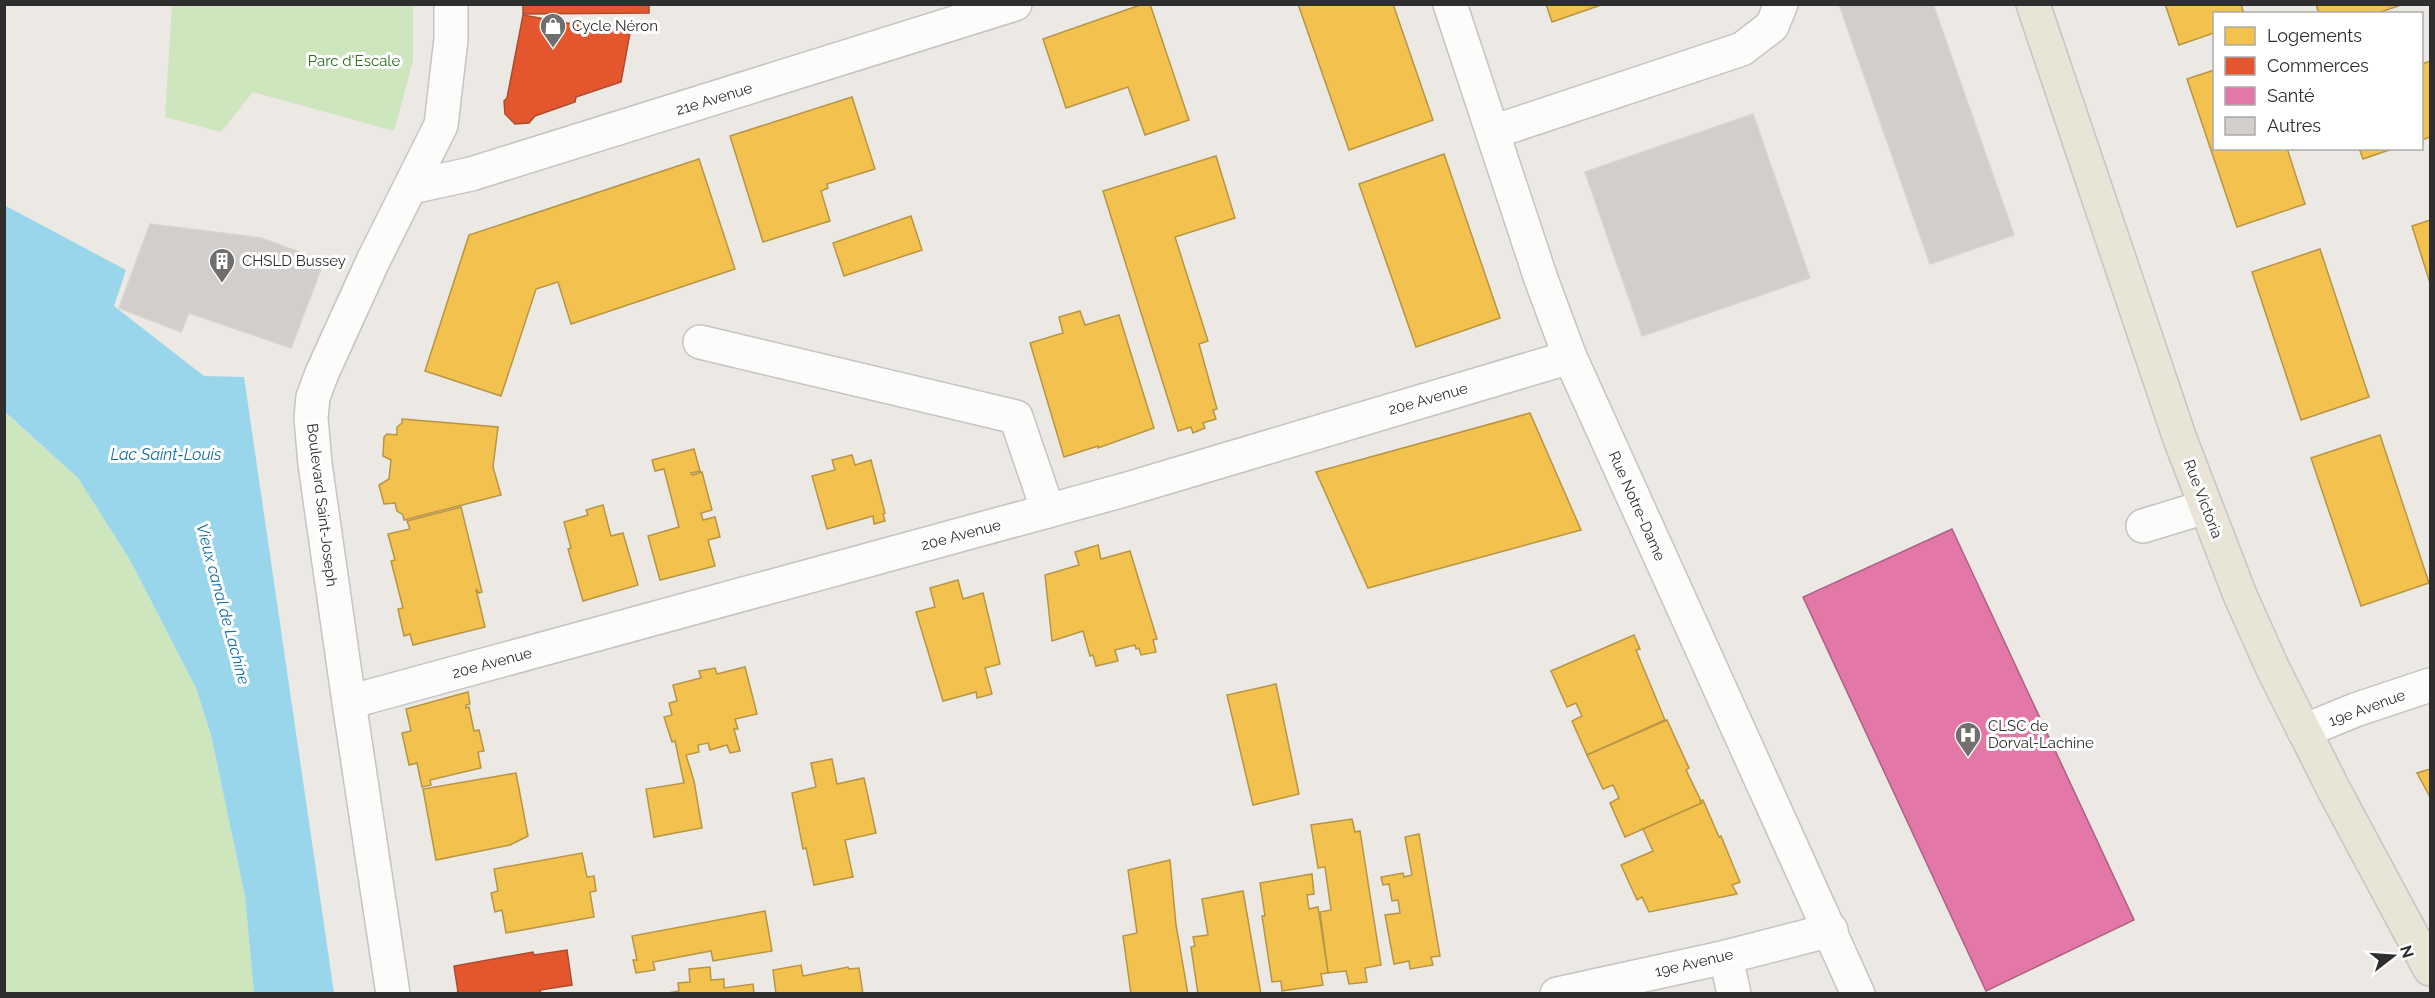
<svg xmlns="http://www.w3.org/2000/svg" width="2435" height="998" font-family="Raleway,sans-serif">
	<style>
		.green { fill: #cee6be }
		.water { fill: #99d6ec }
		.homes { fill: #f2c14e; stroke: #b79544; stroke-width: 1.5 }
		.shops { fill: #e4572e; stroke: #ad4b2e; stroke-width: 1.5 }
		.health { fill: #e377a8; stroke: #ad6183; stroke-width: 1.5 }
		.building { fill: #d1cecb; stroke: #d7d4d0; stroke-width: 1.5 }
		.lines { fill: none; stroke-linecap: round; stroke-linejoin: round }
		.minor-casing { stroke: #c5c4c5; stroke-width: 36 }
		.major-casing { stroke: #c6c5c4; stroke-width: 36 }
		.minor { stroke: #fcfcfb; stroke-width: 33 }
		.major { stroke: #e8e4d6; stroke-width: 33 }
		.labels { text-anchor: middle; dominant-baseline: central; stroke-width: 6; stroke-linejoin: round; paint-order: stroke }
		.poi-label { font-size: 15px; fill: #2e2e2e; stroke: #fff; text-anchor: start }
		.park-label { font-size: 15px; fill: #2c6e1b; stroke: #fff }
		.street-label { font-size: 15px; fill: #2e2e2e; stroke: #fff }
		.water-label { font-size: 16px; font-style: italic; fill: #0d6fa3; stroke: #fff }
	</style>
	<rect width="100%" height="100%" fill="#ece8e4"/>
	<g class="green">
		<polygon points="172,5 413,5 413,61 394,131 253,92 221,132 165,117"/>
		<polygon points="4,412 78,478 130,560 196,688 211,735 245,896 254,993 5,993"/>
	</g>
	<polygon class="water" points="4,205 126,270 114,306 204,376 244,377 334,993 254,993 245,896 211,735 196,688 130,560 78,478 5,412"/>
	<g class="homes">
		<polygon points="1143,4 1150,4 1189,120 1145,135 1128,87 1066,108 1043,39"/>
		<polygon points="1298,4 1393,4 1433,120 1349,150"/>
		<polygon points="1546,4 1604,4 1552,22"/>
		<polygon points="2165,4 2241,4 2244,14 2214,14 2214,33 2179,45"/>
		<polygon points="2316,4 2401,4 2401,5 2375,14 2319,14"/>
		<polygon points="2430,61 2430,137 2422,140 2422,64"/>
		<polygon points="2214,70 2214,148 2287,148 2305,204 2237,227 2187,79"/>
		<polygon points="852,97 875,169 827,184 828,188 821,191 830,221 763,242 730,136"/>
		<polygon points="2359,148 2395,148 2363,159"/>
		<polygon points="1444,154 1500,318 1416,347 1359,184"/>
		<polygon points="1216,156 1235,218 1175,237 1208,341 1199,344 1217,409 1213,410 1216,419 1203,423 1205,428 1193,433 1191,427 1178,431 1103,191"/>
		<polygon points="699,159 735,269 571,324 558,282 536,289 501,396 425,371 469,235"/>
		<polygon points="911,216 922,250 844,276 833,243"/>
		<polygon points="2430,220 2430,283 2412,226"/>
		<polygon points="2320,249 2369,397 2301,420 2252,272"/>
		<polygon points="1080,311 1085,325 1119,315 1154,428 1098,448 1098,446 1064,457 1030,343 1063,333 1059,317"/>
		<polygon points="1530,413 1581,530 1368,588 1316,472"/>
		<polygon points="402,419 498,427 493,467 501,495 404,520 403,515 397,511 395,503 384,504 379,485 389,479 391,460 383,456 384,437 387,434 397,435 397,427 402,423"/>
		<polygon points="2380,435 2429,583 2361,606 2311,458"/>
		<polygon points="694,449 700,471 691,473 692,475 702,472 712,510 701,513 703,520 715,517 720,537 708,540 715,566 660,580 648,536 679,527 664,469 655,471 652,460"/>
		<polygon points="852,455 855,465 871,460 885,513 883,514 885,521 874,524 873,516 827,529 812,476 835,470 832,460"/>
		<polygon points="603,505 611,536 623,533 638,585 583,601 568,549 571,548 564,522 588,515 586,510"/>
		<polygon points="461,507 482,592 479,593 476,589 485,627 413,645 410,634 404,636 398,609 403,608 391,561 395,560 388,534 410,529 407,521"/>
		<polygon points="1098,545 1101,559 1130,551 1157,639 1153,640 1156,652 1141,655 1139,648 1136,649 1135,645 1115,650 1118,661 1096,666 1093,655 1090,656 1083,631 1052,641 1045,575 1079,565 1075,552"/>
		<polygon points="958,580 963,599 983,593 1000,664 985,668 992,694 977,698 976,692 943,701 916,612 935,607 930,588"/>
		<polygon points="1634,635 1640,649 1636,650 1665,720 1587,755 1572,721 1582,716 1576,703 1567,707 1551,671"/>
		<polygon points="745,667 757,714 735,719 738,729 734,729 740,751 730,753 727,745 710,750 708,743 698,745 699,752 686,755 694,781 702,828 654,837 646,789 684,783 675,741 672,742 664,717 672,715 669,703 677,701 673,685 701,678 699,671 715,668 717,674"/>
		<polygon points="1276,684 1299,794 1253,805 1227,695"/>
		<polygon points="468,692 470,704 466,705 466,708 469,707 474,731 479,730 484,751 478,752 481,768 430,780 431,785 422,787 417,763 409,765 402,733 411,731 406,709"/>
		<polygon points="1667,720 1689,768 1686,770 1702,803 1625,837 1610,803 1619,798 1613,785 1603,789 1587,755"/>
		<polygon points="832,759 837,784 864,778 876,833 845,840 853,877 814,885 806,848 803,849 792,793 816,787 811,763"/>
		<polygon points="2430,769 2430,797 2417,773"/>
		<polygon points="516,773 528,836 510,845 436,860 423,789"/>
		<polygon points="1703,800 1719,837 1721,836 1740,882 1732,885 1737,894 1649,912 1642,897 1637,900 1621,865 1653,851 1643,829 1702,803 1700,801"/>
		<polygon points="1352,819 1355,832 1360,831 1381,965 1365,968 1367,982 1349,984 1346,971 1328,973 1320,912 1331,910 1325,867 1318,868 1311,825"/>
		<polygon points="1419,834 1440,956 1431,957 1433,965 1410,969 1409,961 1394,964 1385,915 1400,913 1398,900 1392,901 1389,884 1383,885 1381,877 1403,873 1404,877 1412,875 1405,837"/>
		<polygon points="582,853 587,877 594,876 596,891 590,892 594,917 506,933 502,910 495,912 491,893 498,891 494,869"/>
		<polygon points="1170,860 1176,925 1188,994 1131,994 1123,936 1137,933 1128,870"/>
		<polygon points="1312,874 1314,894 1307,895 1309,909 1318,907 1328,973 1321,974 1323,985 1282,991 1281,981 1272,982 1262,916 1265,916 1260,883"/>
		<polygon points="1243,891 1261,994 1198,994 1191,947 1195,946 1193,937 1208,935 1202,899"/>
		<polygon points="765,911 772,951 713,961 711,951 653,962 655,970 636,973 633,960 637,960 632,936"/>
		<polygon points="801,965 803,976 848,967 849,969 859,968 863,994 776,994 773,970"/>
		<polygon points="710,967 711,980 724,979 724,988 753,984 754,994 663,994 679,991 678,983 690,982 689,969"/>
	</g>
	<g class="shops">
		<polygon points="523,4 649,4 649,13 523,14"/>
		<polygon points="523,15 589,27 632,22 621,82 576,97 575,102 535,116 529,123 515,124 505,114 504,101 507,98"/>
		<polygon points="567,950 572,985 540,990 541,994 452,994 458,992 454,966 533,952 534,955"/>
	</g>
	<polygon class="health" points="1952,529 2134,920 1986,991 1803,597"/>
	<g class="building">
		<polygon points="1839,4 1933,4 2014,235 1930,264"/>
		<polygon points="1753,114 1810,278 1642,336 1585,172"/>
		<polygon points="150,224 261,238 324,261 291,348 189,313 181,332 119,308"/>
	</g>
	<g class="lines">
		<g class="minor-casing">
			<g id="minor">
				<polyline points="1450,4 1541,279 1570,357 1858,994"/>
				<polyline points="1493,132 1742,49 1772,26 1781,4"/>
				<polyline points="411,187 471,174 1015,4"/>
				<polyline points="700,342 1016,417 1048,511"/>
				<polyline points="2143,526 2205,507"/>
				<polyline points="349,702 1124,490 1570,357"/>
				<polyline points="2304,731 2355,710 2430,685"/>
				<polyline points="1726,957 1734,994"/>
				<polyline points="393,994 349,702 315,464 311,418 313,397 322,373 373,261 441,125 451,39 451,4"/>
				<polyline points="1557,994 1726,957 1831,930"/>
			</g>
		</g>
		<g class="major-casing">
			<polyline id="major" points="2033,4 2180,439 2240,595 2273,669 2335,792 2430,969"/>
		</g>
		<use href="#minor" class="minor"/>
		<use href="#major" class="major"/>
	</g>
	<defs>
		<g id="shop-pin" transform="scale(1.35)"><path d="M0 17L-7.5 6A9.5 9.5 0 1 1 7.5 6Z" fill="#706f6e" stroke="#fff"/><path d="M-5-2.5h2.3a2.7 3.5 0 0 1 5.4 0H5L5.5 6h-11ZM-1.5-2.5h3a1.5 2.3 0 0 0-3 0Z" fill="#fff"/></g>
		<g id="building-pin" transform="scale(1.35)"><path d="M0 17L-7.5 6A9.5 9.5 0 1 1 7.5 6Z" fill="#706f6e" stroke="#fff"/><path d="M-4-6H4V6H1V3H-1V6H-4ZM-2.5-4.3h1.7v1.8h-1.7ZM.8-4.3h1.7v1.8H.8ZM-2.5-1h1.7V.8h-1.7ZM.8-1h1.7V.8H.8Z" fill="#fff"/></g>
		<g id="hospital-pin" transform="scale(1.35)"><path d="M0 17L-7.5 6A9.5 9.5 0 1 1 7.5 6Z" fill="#706f6e" stroke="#fff"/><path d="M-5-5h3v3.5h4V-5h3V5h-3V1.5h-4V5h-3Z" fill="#fff"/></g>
	</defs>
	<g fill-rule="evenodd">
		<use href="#shop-pin" x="553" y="26"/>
		<use href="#building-pin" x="222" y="261"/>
		<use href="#hospital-pin" x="1968" y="735"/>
	</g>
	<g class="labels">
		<g class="poi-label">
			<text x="572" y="26">Cycle Néron</text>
			<text x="242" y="261">CHSLD Bussey</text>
			<text x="1988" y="726">CLSC de<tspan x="1988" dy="17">Dorval-Lachine</tspan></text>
		</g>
		<g class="park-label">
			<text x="354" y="61">Parc d'Escale</text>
		</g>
		<g class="street-label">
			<text transform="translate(714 99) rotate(-17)">21e Avenue</text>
			<text transform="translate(1428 399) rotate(-16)">20e Avenue</text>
			<text transform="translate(2203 499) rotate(69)">Rue Victoria</text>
			<text transform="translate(322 505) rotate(83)">Boulevard Saint-Joseph</text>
			<text transform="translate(1637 506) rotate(66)">Rue Notre-Dame</text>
			<text transform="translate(961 535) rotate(-15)">20e Avenue</text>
			<text transform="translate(492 663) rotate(-15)">20e Avenue</text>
			<text transform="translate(2367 708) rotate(-20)">19e Avenue</text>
			<text transform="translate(1694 963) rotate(-13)">19e Avenue</text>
		</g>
		<g class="water-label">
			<text x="166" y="454">Lac Saint-Louis</text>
			<text transform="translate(223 604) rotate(75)">Vieux canal de Lachine</text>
		</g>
	</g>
	<rect width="2435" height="998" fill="none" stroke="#2e2e2e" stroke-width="12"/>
	<rect x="2213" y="12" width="210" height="138" fill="#ffffff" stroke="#ababab" stroke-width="1.5"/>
	<rect x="2225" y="27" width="30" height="18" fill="#f2c14e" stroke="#ababab" stroke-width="1.5"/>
	<text x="2267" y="42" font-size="18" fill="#2e2e2e">Logements</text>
	<rect x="2225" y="57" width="30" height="18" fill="#e4572e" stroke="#ababab" stroke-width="1.5"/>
	<text x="2267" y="72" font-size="18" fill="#2e2e2e">Commerces</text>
	<rect x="2225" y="87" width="30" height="18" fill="#e377a8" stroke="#ababab" stroke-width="1.5"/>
	<text x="2267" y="102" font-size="18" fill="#2e2e2e">Santé</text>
	<rect x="2225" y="117" width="30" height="18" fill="#d1cecb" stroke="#ababab" stroke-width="1.5"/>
	<text x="2267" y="132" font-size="18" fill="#2e2e2e">Autres</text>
	<g transform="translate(2393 956) rotate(73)" stroke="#ffffff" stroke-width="4.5" paint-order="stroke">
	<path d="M0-4.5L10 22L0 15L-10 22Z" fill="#2e2e2e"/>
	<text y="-9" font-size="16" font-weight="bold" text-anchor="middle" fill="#2e2e2e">N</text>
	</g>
</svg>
